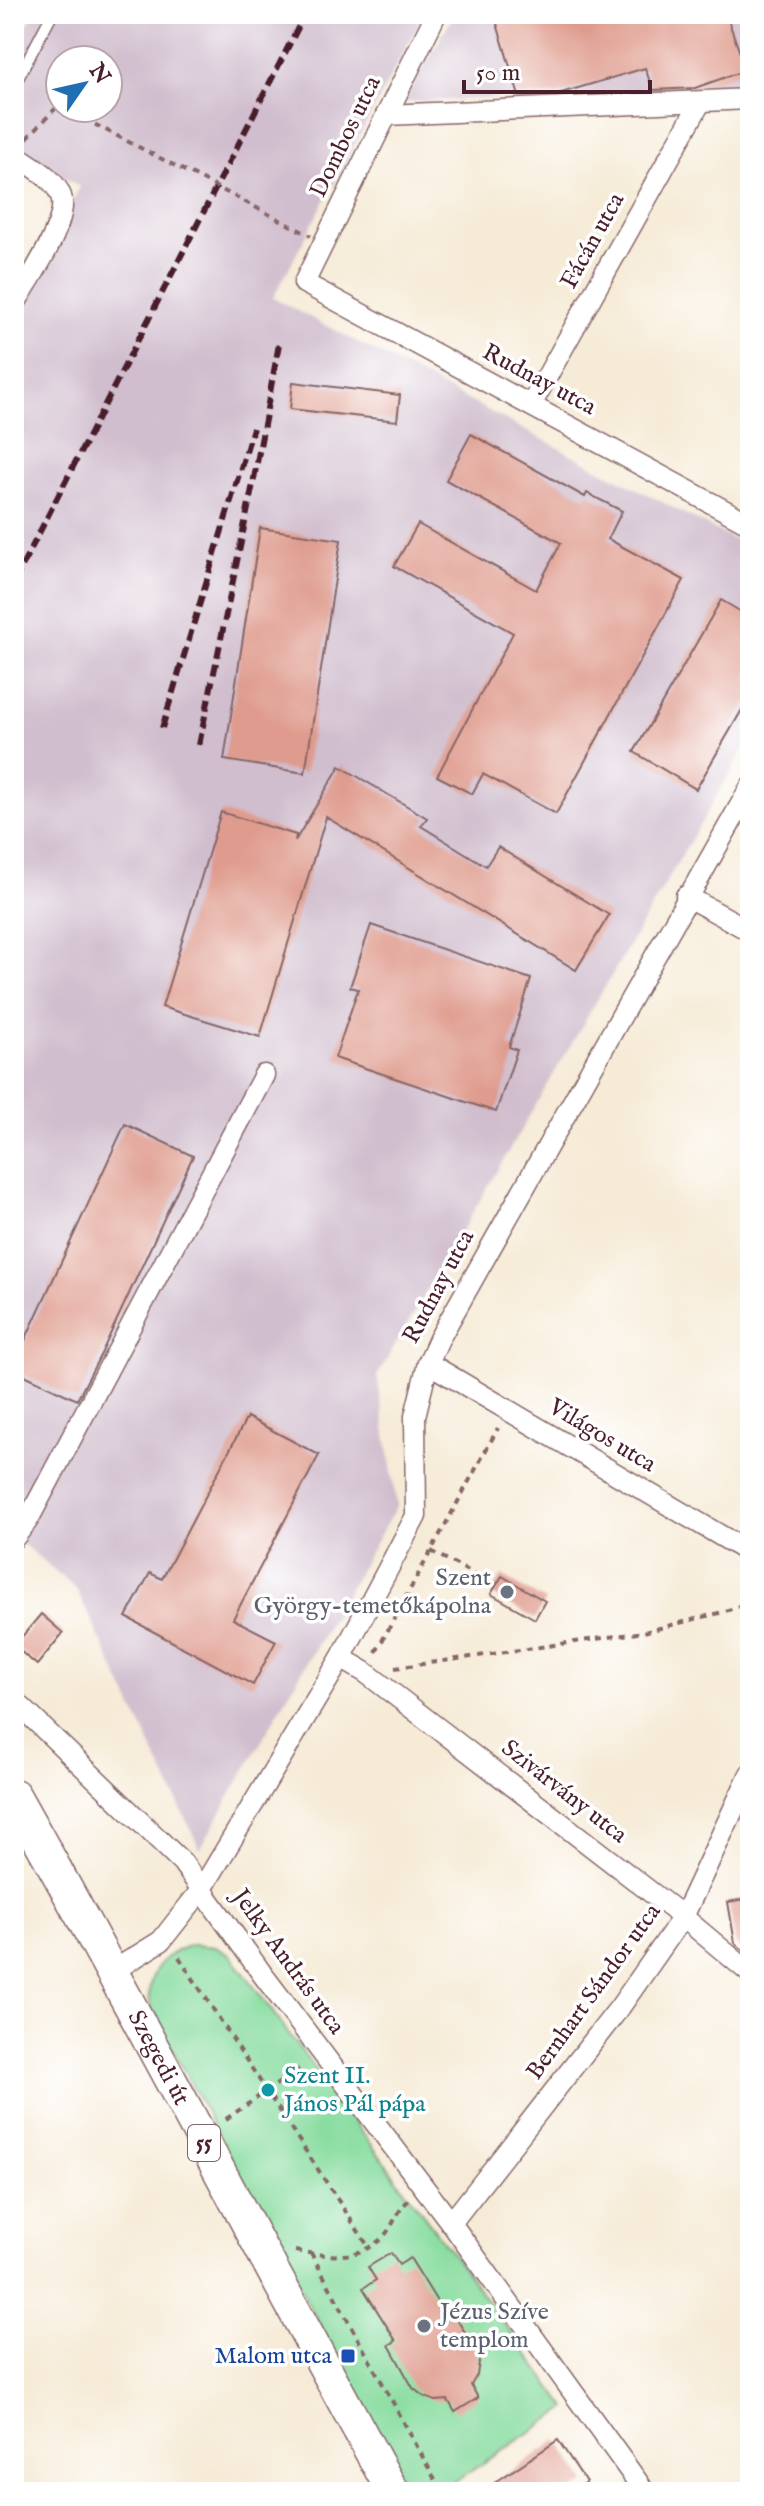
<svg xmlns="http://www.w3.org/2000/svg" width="764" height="2506" font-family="'IM FELL English',serif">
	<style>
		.industrial { fill: #d0bdcd; fill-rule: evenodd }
		.green { fill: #87dc9f; stroke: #687e65; stroke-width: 2 }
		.building { fill: #df9b8d }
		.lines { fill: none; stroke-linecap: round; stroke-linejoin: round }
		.lane-casing { stroke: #866667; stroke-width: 13 }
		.street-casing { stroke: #866667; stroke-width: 23 }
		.primary-casing { stroke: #866667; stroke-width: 35 }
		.path { stroke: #866667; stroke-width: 4; stroke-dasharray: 6 6; stroke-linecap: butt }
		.lane { stroke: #fff; stroke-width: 10 }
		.street { stroke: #fff; stroke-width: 20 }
		.primary { stroke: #fff; stroke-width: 32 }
		.rail { stroke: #4a1f2b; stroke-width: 6; stroke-dasharray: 12 6; stroke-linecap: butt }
		.path-bridge { stroke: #866667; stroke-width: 4; stroke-dasharray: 6 6; stroke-linecap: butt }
		.worship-dot { fill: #6b7280; stroke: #fff; stroke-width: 3 }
		.culture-dot { fill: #0f9aa8; stroke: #fff; stroke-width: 3 }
		.transit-dot { fill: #1a4fb4; stroke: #fff; stroke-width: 3 }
		.labels { text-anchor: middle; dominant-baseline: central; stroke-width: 7; stroke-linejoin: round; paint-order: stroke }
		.shield { fill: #fff; stroke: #80626b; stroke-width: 2 }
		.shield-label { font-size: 22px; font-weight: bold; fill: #4a1f2b }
		.street-label { font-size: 24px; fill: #4a1f2b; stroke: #fff }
		.worship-label { font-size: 24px; fill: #5b616d; stroke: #fff; text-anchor: end }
		.culture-label { font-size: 24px; fill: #0d838f; stroke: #fff; text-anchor: start }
		.transit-label { font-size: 24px; fill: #164399; stroke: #fff; text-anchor: end }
	</style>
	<rect width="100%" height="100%" fill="#fff"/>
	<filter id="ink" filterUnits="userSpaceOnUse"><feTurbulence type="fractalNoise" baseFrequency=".0125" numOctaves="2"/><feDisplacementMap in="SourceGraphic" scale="16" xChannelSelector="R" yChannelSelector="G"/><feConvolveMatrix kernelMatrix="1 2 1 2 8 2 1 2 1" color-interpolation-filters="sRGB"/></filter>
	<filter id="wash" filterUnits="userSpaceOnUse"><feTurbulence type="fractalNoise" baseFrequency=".006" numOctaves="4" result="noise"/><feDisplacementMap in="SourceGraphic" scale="32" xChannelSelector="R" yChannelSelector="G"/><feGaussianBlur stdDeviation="1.8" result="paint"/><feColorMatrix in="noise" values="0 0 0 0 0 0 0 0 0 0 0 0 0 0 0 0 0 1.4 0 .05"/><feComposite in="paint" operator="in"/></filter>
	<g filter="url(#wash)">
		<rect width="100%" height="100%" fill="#f6ebd7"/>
		<g class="industrial">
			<path d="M33 14H424L273 298 750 548V739L377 1376 397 1505 200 1849 76 1588 14 1537V306L80 187 14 149V52ZM60 60H108V108H60Z"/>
			<polygon points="454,14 750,14 750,88 404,102"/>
		</g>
		<path class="green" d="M192 1945 215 1947 231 1956 567 2408 439 2492H409L151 2009C144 1976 161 1954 192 1945Z"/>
		<g id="blocks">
			<g class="building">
				<polygon points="494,14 726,14 746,70 695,88 653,90 645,68 558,94 519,96"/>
				<polygon points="293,382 400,395 397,421 290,409"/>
				<polygon points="471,434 585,497 587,493 622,511 608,539 684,580 556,814 483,774 472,794 437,776 513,633 394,566 418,524 536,590 561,543 446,480"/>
				<polygon points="260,528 341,540 305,773 224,760"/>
				<polygon points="721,600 750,617 750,696 696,789 634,752"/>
				<polygon points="340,766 427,818 421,826 486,866 498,847 609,915 576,970 326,817 260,1037 162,1007 221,812 296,835 295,841"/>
				<polygon points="371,925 531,979 509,1047 517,1050 496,1112 335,1058 358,989 350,987"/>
				<polygon points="125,1124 193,1156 102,1352 77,1400 14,1370 14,1364"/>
				<polygon points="247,1417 319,1455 233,1619 276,1641 253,1685 126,1617 150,1573 162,1579"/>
				<polygon points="502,1576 545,1601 535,1619 491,1594"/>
				<polygon points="41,1614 63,1633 37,1665 14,1646"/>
				<polygon points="750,1898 750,1956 735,1943 728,1902"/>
				<polygon points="391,2253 399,2265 410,2258 443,2311 449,2307 476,2350 479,2362 477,2375 471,2385 478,2398 455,2412 448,2400 435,2401 423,2396 413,2388 389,2345 396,2341 363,2288 376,2280 368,2267"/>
				<polygon points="558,2440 586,2482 571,2492 481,2492"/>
			</g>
		</g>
	</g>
	<g filter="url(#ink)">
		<use href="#blocks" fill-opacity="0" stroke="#866667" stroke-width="2"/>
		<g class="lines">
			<g class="lane-casing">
				<polyline id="lane" points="14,86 52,14"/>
			</g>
			<g class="street-casing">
				<g id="street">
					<polyline points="436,14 304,283 750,524"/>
					<polyline points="386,115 750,99"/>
					<path d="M14 154C30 165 54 177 61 196 70 221 27 283 14 305"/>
					<polyline points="531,405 700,103"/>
					<polyline points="686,896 750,931"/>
					<polyline points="428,1363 750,1553"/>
					<polyline points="14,1538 28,1520 264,1075"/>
					<polyline points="341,1658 365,1672 683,1917 750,1973"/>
					<polyline points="14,1700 182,1862 263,1975 451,2223 645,2492"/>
					<polyline points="113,1971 161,1941 202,1889 341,1658 416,1516 415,1416 428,1363 439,1339 750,788"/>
					<polyline points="451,2223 620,2007 683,1917 750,1774"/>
				</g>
			</g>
			<g class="primary-casing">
				<g id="primary">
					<path id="s1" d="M14 1795C144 2025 265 2260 393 2492"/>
				</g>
			</g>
			<g class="path">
				<polyline points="27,138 58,106 60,107"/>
				<polyline points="431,1551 490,1583"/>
				<polyline points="376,1652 498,1428"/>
				<polyline points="395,1668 644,1632 723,1612 750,1602"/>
				<polyline points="179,1957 368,2246"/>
				<polyline points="226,2119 299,2069"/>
				<path d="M295 2251C328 2256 358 2262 384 2236 394 2225 397 2210 409 2200"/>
				<polyline points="311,2253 442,2492"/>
			</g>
			<use href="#lane" class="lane"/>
			<use href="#street" class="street"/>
			<use href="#primary" class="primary"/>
			<g class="rail">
				<polyline points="14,582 305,14"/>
				<polyline points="162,728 253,428"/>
				<polyline points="199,745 253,484 279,344"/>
			</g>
			<polyline class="path-bridge" points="63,108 311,236"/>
		</g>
	</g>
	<g class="worship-dot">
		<circle cx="507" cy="1592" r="8"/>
		<circle cx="424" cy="2326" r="8"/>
	</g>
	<circle class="culture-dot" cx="268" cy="2090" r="8"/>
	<rect class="transit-dot" x="340" y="2348" width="16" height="16" rx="4"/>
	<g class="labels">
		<rect class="shield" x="188" y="2125" width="32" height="36" rx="6"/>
		<g class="shield-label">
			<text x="204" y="2143">55</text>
		</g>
		<g class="street-label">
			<text transform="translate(346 137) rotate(-64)">Dombos utca</text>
			<text transform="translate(593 241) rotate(-61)">Fácán utca</text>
			<text transform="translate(539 380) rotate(28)">Rudnay utca</text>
			<text transform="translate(439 1287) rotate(-62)">Rudnay utca</text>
			<text transform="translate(602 1436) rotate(31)">Világos utca</text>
			<text transform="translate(564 1792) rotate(38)">Szivárvány utca</text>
			<text transform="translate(288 1962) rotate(54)">Jelky András utca</text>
			<text transform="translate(594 1992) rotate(-54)">Bernhart Sándor utca</text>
			<text stroke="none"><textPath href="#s1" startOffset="300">Szegedi út</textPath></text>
		</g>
		<g class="worship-label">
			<text x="491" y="1578">Szent<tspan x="491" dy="28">György-temetőkápolna</tspan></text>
			<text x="440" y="2312" text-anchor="start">Jézus Szíve<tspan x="440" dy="28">templom</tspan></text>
		</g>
		<g class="culture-label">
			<text x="284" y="2076">Szent II.<tspan x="284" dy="28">János Pál pápa</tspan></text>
		</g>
		<g class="transit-label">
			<text x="332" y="2356">Malom utca</text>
		</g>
	</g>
	<rect width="764" height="2506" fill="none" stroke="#fff" stroke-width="48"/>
	<g transform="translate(84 84) rotate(56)"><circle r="38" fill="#ffffff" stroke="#b7a5aa" stroke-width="2"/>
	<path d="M0-6L14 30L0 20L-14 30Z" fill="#1f6fb2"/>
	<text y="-12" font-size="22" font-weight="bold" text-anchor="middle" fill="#4a1f2b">N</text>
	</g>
	<path d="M464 80v12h186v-12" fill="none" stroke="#4a1f2b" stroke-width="4"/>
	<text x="476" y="80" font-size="24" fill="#4a1f2b" stroke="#ffffff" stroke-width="6" paint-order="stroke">50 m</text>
</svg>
